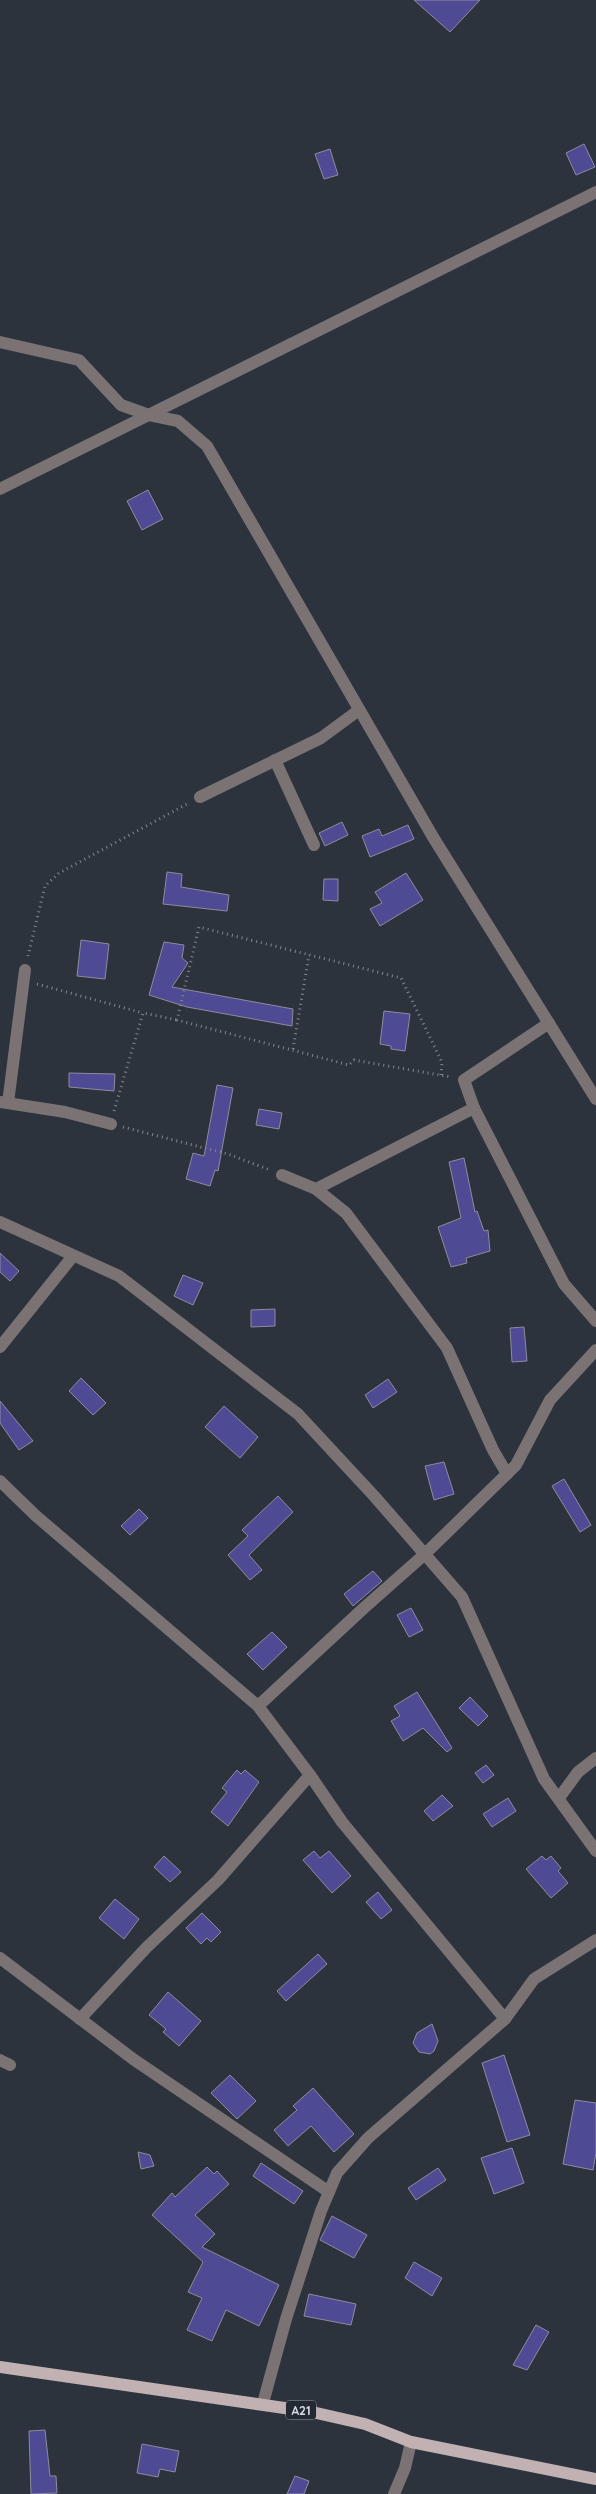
<svg xmlns="http://www.w3.org/2000/svg" width="596" height="2494" font-family="Quicksand,sans-serif">
	<style>
		.building { fill: #4e4a94; stroke: #8c8d9c }
		.lines { fill: none; stroke-linecap: round; stroke-linejoin: round }
		.path { stroke: #81878f; stroke-width: 3; stroke-dasharray: 1 4; stroke-linecap: butt }
		.minor { stroke: #7a7273; stroke-width: 12 }
		.major { stroke: #c1b1b3; stroke-width: 12 }
		.labels { text-anchor: middle; dominant-baseline: central; stroke-width: 4; stroke-linejoin: round; paint-order: stroke }
		.shield { fill: #222933; stroke: #a1a6ae; stroke-width: 1 }
		.shield-label { font-size: 12px; font-weight: bold; fill: #d8dce3 }
	</style>
	<rect width="100%" height="100%" fill="#2c333d"/>
	<g class="building">
		<polygon points="414,0 480,0 450,32"/>
		<polygon points="584,144 595,167 576,175 566,153"/>
		<polygon points="330,149 338,175 324,179 315,154"/>
		<polygon points="148,490 163,519 142,530 127,501"/>
		<polygon points="342,822 348,835 325,846 319,833"/>
		<polygon points="408,825 414,839 370,857 362,836 379,829 382,836"/>
		<polygon points="167,872 182,874 181,887 229,895 227,911 163,904"/>
		<polygon points="406,873 423,900 380,926 370,909 382,903 375,892"/>
		<polygon points="324,879 338,879 338,901 323,900"/>
		<polygon points="81,940 109,944 105,979 77,976"/>
		<polygon points="164,942 184,945 182,958 188,963 172,987 293,1009 292,1026 187,1007 149,995"/>
		<polygon points="384,1011 410,1014 405,1051 391,1049 391,1046 380,1044"/>
		<polygon points="69,1073 115,1074 114,1091 69,1087"/>
		<polygon points="217,1085 233,1088 218,1171 215,1170 210,1186 186,1179 193,1153 204,1156"/>
		<polygon points="259,1109 282,1113 279,1129 256,1125"/>
		<polygon points="464,1158 475,1212 477,1211 484,1231 488,1230 490,1251 466,1258 467,1263 451,1267 438,1227 461,1218 449,1162"/>
		<polygon points="0,1253 19,1271 10,1281 0,1272"/>
		<polygon points="183,1275 203,1283 193,1305 174,1296"/>
		<polygon points="275,1309 275,1326 251,1327 251,1310"/>
		<polygon points="524,1327 527,1361 512,1362 510,1328"/>
		<polygon points="81,1378 106,1403 93,1415 69,1391"/>
		<polygon points="388,1379 397,1392 373,1408 365,1395"/>
		<polygon points="0,1401 33,1441 19,1450 0,1423"/>
		<polygon points="224,1406 258,1437 240,1458 205,1427"/>
		<polygon points="444,1462 454,1494 434,1500 425,1466"/>
		<polygon points="564,1479 591,1525 580,1532 552,1486"/>
		<polygon points="278,1496 293,1512 249,1555 262,1570 250,1580 228,1555 248,1536 242,1530"/>
		<polygon points="139,1509 148,1518 130,1535 121,1526"/>
		<polygon points="373,1571 382,1581 353,1606 344,1594"/>
		<polygon points="411,1608 423,1630 409,1637 397,1615"/>
		<polygon points="272,1632 287,1647 263,1670 247,1654"/>
		<polygon points="417,1692 452,1748 447,1752 423,1728 403,1741 391,1721 400,1716 394,1706"/>
		<polygon points="470,1697 488,1716 478,1726 459,1708"/>
		<polygon points="486,1765 494,1775 483,1783 475,1773"/>
		<polygon points="237,1770 241,1774 245,1770 259,1782 228,1826 211,1812 227,1792 222,1788"/>
		<polygon points="442,1795 453,1806 433,1821 424,1811"/>
		<polygon points="508,1798 516,1811 492,1827 483,1814"/>
		<polygon points="314,1851 320,1858 329,1851 351,1876 332,1893 303,1860"/>
		<polygon points="164,1856 181,1872 170,1882 154,1867"/>
		<polygon points="542,1856 546,1860 551,1856 561,1868 558,1871 568,1883 551,1898 526,1869"/>
		<polygon points="378,1892 392,1910 381,1919 366,1902"/>
		<polygon points="115,1899 139,1919 124,1939 99,1918"/>
		<polygon points="202,1913 221,1932 211,1942 207,1938 201,1944 186,1928"/>
		<polygon points="318,1954 327,1964 286,2001 277,1991"/>
		<polygon points="168,1992 201,2021 179,2046 163,2032 166,2029 149,2015"/>
		<polygon points="432,2024 438,2041 434,2051 430,2054 419,2052 413,2043 417,2033"/>
		<polygon points="504,2055 530,2135 507,2142 482,2063"/>
		<polygon points="230,2075 256,2101 237,2119 211,2093"/>
		<polygon points="313,2088 354,2134 334,2152 311,2126 288,2146 274,2130 297,2110 293,2106"/>
		<polygon points="575,2100 596,2103 596,2153 593,2170 563,2164"/>
		<polygon points="512,2148 524,2183 494,2194 481,2158"/>
		<polygon points="138,2152 150,2155 154,2166 141,2169"/>
		<polygon points="261,2163 303,2191 294,2204 253,2176"/>
		<polygon points="207,2167 214,2174 217,2171 229,2184 195,2215 215,2234 202,2247 279,2285 259,2326 226,2310 212,2341 187,2330 202,2298 188,2292 203,2262 152,2215 172,2193 175,2197"/>
		<polygon points="438,2168 446,2180 416,2200 408,2188"/>
		<polygon points="332,2216 367,2235 354,2258 320,2240"/>
		<polygon points="414,2262 442,2278 432,2296 405,2278"/>
		<polygon points="309,2294 356,2304 351,2325 304,2316"/>
		<polygon points="536,2325 549,2332 527,2370 513,2365"/>
		<polygon points="45,2430 50,2476 56,2476 57,2493 31,2494 29,2431"/>
		<polygon points="142,2444 179,2451 175,2472 160,2469 158,2477 137,2473"/>
		<polygon points="295,2476 309,2481 304,2494 287,2494"/>
	</g>
	<g class="lines">
		<g class="path">
			<polyline points="28,956 45,886 59,873 189,803"/>
			<polyline points="37,984 143,1013"/>
			<polyline points="293,1049 309,955"/>
			<polyline points="441,1075 442,1062 401,978 199,927 177,1020 349,1065 354,1060 451,1077"/>
			<polyline points="114,1111 143,1013 177,1020"/>
			<polyline points="123,1127 228,1154 270,1170"/>
		</g>
		<g class="minor">
			<polyline points="0,342 79,360 121,405 149,415 178,421 207,446 433,837 596,1099"/>
			<polyline points="0,489 596,192"/>
			<polyline points="275,760 314,845"/>
			<polyline points="200,797 321,738 359,710"/>
			<polyline points="0,1102 65,1112 111,1124"/>
			<polyline points="8,1103 25,970"/>
			<polyline points="474,1108 564,1284 596,1321"/>
			<polyline points="282,1175 316,1189 346,1213 447,1348 493,1450 507,1474"/>
			<polyline points="316,1189 474,1108 464,1080 549,1023"/>
			<polyline points="0,1222 119,1276 298,1414 375,1497 462,1597 544,1779 596,1851"/>
			<polyline points="0,1347 73,1256"/>
			<polyline points="0,1481 35,1515 258,1706 310,1775 342,1822 505,2019"/>
			<polyline points="258,1706 365,1607 425,1554 516,1465 550,1400 596,1350"/>
			<polyline points="559,1798 578,1772 596,1758"/>
			<polyline points="0,1958 133,2059 329,2192"/>
			<polyline points="80,2019 147,1947 218,1880 310,1775"/>
			<polyline points="0,2060 10,2065"/>
			<polyline points="263,2403 286,2319 321,2211 337,2173 368,2138 505,2019 534,1979 596,1940"/>
			<polyline points="394,2494 405,2468 411,2442"/>
		</g>
		<polyline class="major" points="0,2367 312,2412 365,2424 411,2442 596,2479"/>
	</g>
	<g class="labels">
		<rect class="shield" x="286" y="2400.5" width="30" height="19" rx="4"/>
		<g class="shield-label">
			<text x="301" y="2410">A21</text>
		</g>
	</g>
</svg>
